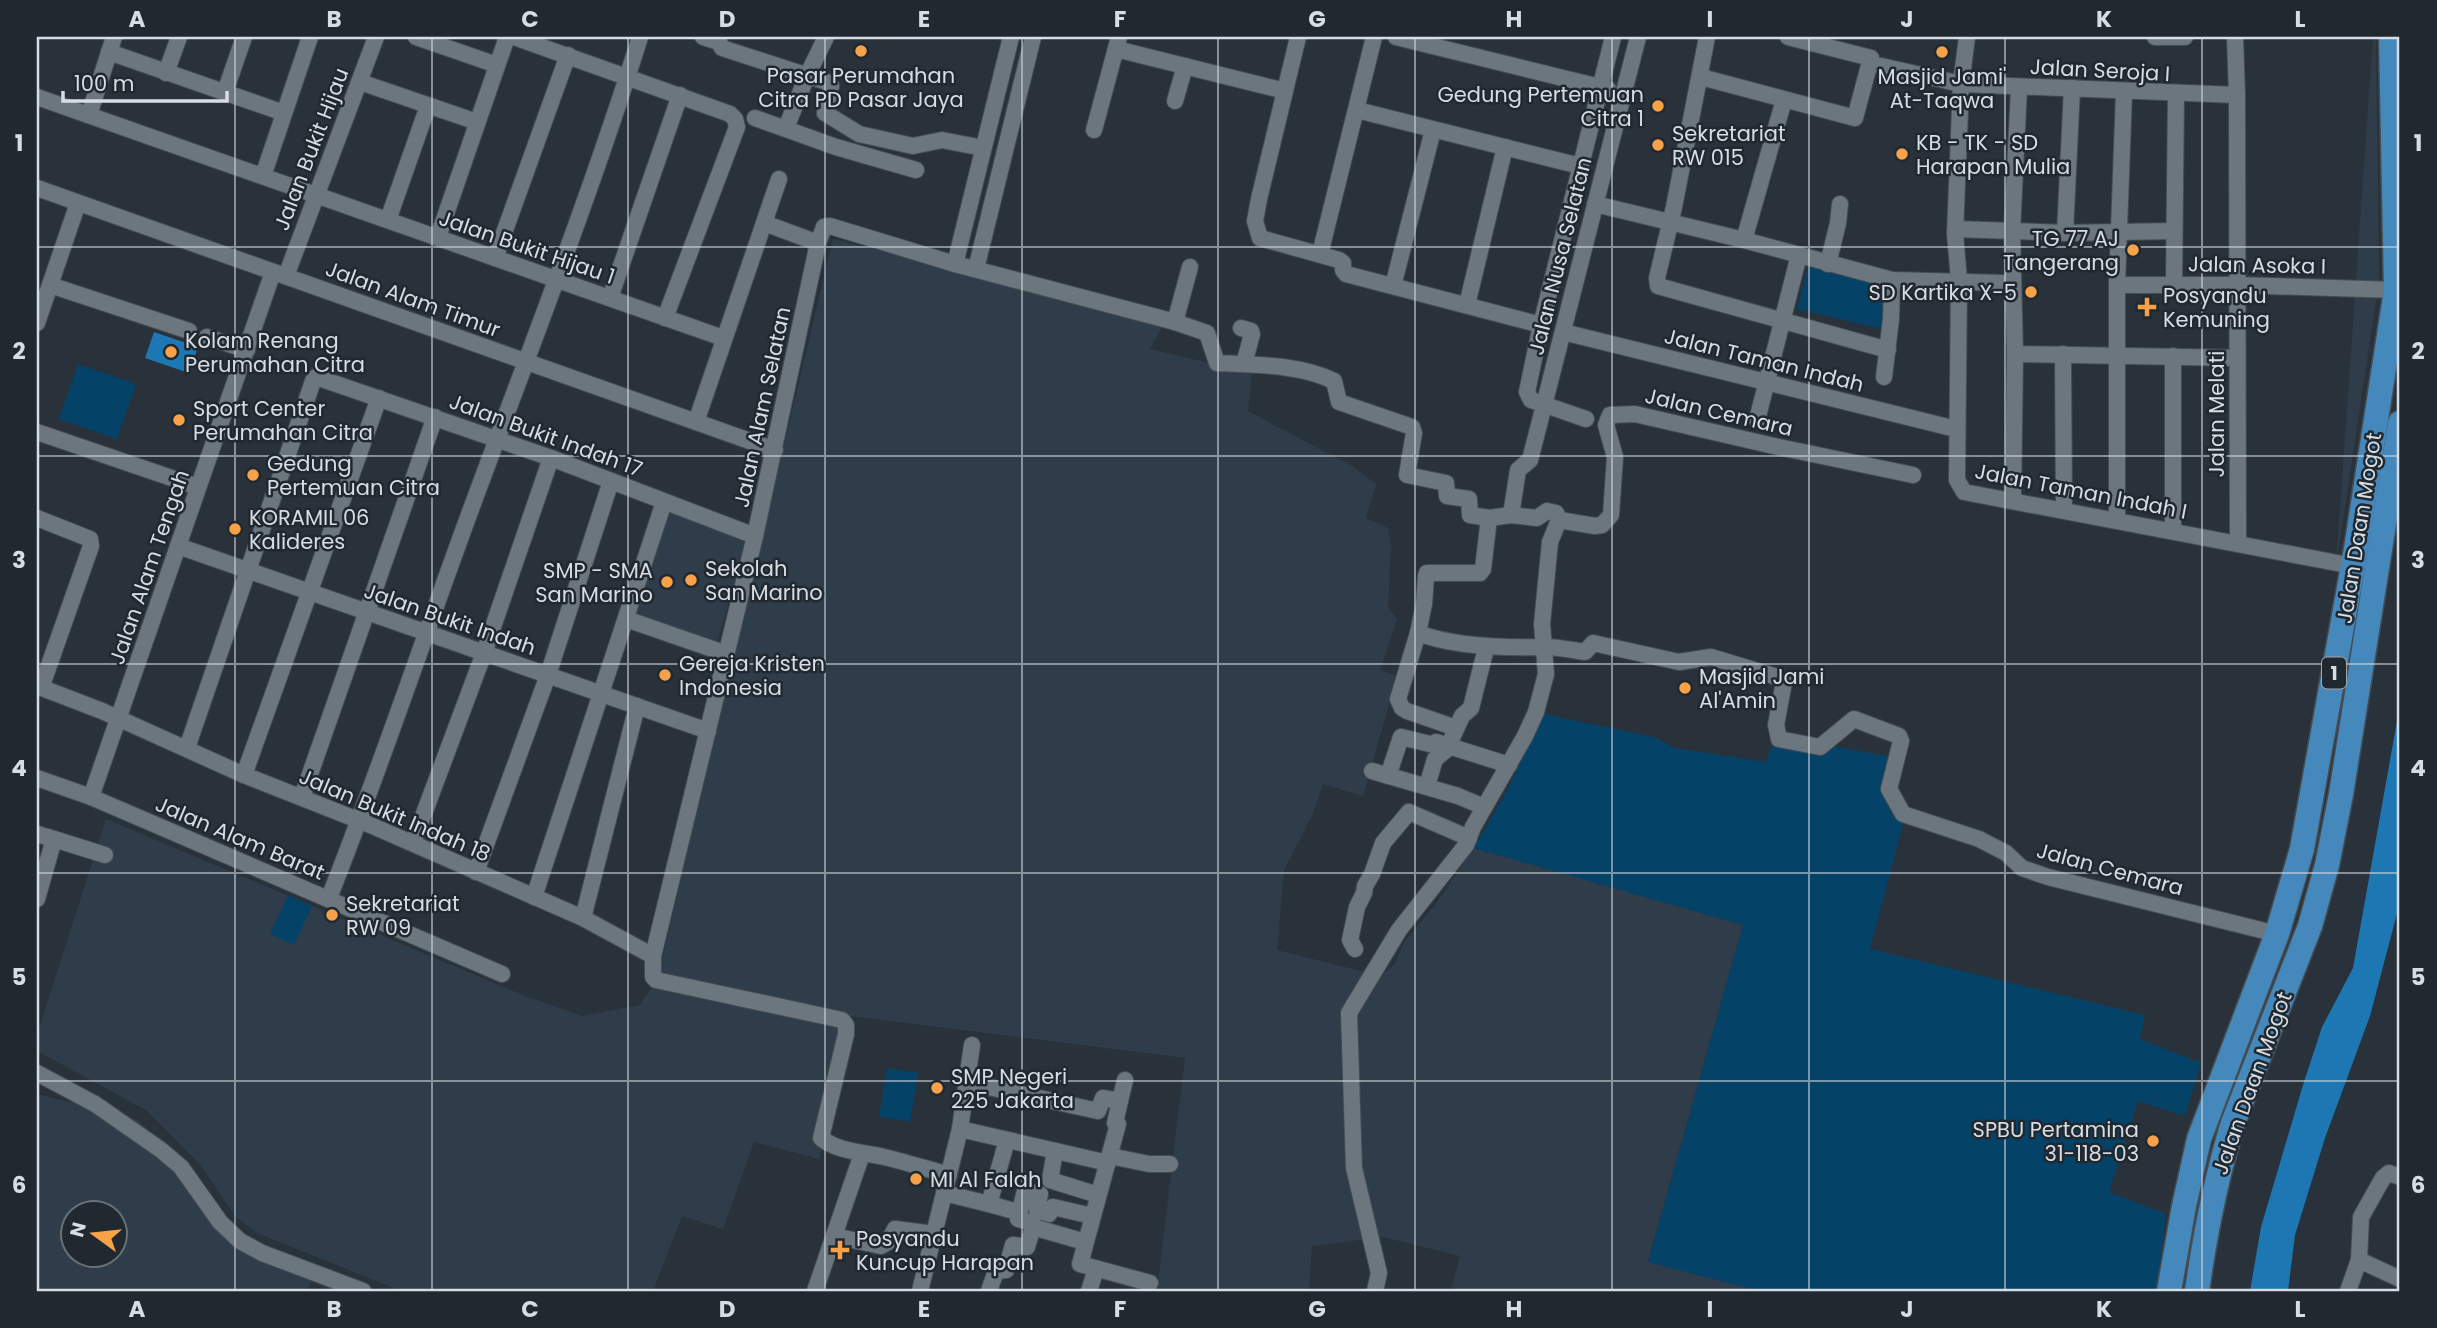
<svg xmlns="http://www.w3.org/2000/svg" width="2437" height="1328" font-family="Poppins,sans-serif">
	<style>
		.built { fill: #2e3d49; fill-rule: evenodd }
		.green { fill: #054268 }
		.water { fill: #1c77b2 }
		.lines { fill: none; stroke-linecap: round; stroke-linejoin: round }
		.minor-casing { stroke: #454d53; stroke-width: 18 }
		.highway-casing { stroke: #454d53; stroke-width: 27 }
		.minor { stroke: #6c767f; stroke-width: 16 }
		.highway { stroke: #4588bc; stroke-width: 24 }
		.grid { fill: none; stroke: #d7dde2; stroke-width: 2; stroke-opacity: 0.55 }
		.poi-dot { fill: #f7a148; stroke: #202830; stroke-width: 2.5 }
		.labels { text-anchor: middle; dominant-baseline: central; stroke-width: 5; stroke-linejoin: round; paint-order: stroke }
		.shield { fill: #202830; stroke: #a0a7ad; stroke-width: 2 }
		.shield-label { font-size: 19px; font-weight: bold; fill: #d7dde2 }
		.street-label { font-size: 21px; fill: #d7dde2; stroke: #202830 }
		.poi-label { font-size: 21px; fill: #d7dde2; stroke: #202830; text-anchor: start }
		.neatline { fill: none; stroke: #d7dde2; stroke-width: 2.5 }
		.grid-label { font-size: 23px; text-anchor: middle; font-weight: bold; fill: #d7dde2 }
	</style>
	<rect width="100%" height="100%" fill="#29323a"/>
	<g class="built">
		<polygon points="2373,37 2376,37 2379,282 2336,566"/>
		<polygon points="833,239 1165,321 1150,349 1252,373 1248,411 1352,466 1376,484 1366,518 1388,528 1391,547 1388,607 1397,619 1380,670 1397,676 1363,796 1323,784 1312,816 1284,870 1277,950 1381,976 1395,964 1404,942 1435,905 1474,848 1743,925 1648,1261 1759,1291 1451,1291 1460,1256 1383,1237 1312,1246 1309,1291 1157,1291 1185,1058 851,1016 819,1159 754,1142 723,1229 682,1216 653,1291 401,1291 257,1233 235,1216 200,1164 146,1110 37,1051 37,1035 106,819 525,996 582,1016 640,1005 657,980"/>
		<polygon points="669,510 747,539 715,650 633,621"/>
		<path d="M37 1094 138 1120 190 1171 222 1222 314 1273 308 1291H37ZM74 1212H116V1254H74Z"/>
	</g>
	<g class="green">
		<polygon points="1809,264 1885,283 1883,329 1797,309"/>
		<polygon points="78,364 136,384 117,439 59,419"/>
		<polygon points="1543,714 1654,737 1675,748 1765,762 1777,736 1893,757 1886,792 1904,820 1870,949 2145,1015 2140,1039 2201,1063 2185,1116 2138,1101 2109,1192 2166,1214 2157,1291 1759,1291 1648,1262 1743,925 1474,848 1509,787"/>
		<polygon points="288,895 312,906 294,945 270,934"/>
		<polygon points="887,1068 918,1073 910,1122 879,1117"/>
	</g>
	<g class="water">
		<polygon points="154,332 198,347 189,373 145,358"/>
		<polygon points="2400,704 2400,902 2370,1016 2325,1138 2295,1235 2288,1291 2250,1291 2261,1227 2303,1085 2322,1027 2353,968"/>
	</g>
	<g class="lines">
		<g class="minor-casing">
			<g id="minor">
				<polyline points="416,37 497,65"/>
				<polyline points="514,37 730,114 735,119 737,127 665,318"/>
				<polyline points="703,37 719,42 722,48 827,82 831,86 825,113 859,134 913,146 942,140 983,148"/>
				<polyline points="1298,37 1259,199 1255,221 1260,238 1339,260 1343,263 1343,270 1346,274 1541,325"/>
				<polyline points="1396,37 1608,89"/>
				<polyline points="1707,37 1674,207 1657,278 1658,286 1888,350"/>
				<polyline points="1967,37 1961,84 1955,234 1959,280 1957,480 1964,492 2353,566"/>
				<polyline points="2155,37 2185,37"/>
				<polyline points="2235,37 2237,95 2238,543"/>
				<polyline points="1116,49 1285,91"/>
				<polyline points="109,52 284,113"/>
				<polyline points="1881,66 1961,84 2237,95"/>
				<polyline points="166,73 179,37"/>
				<polyline points="1701,77 1855,118 1871,58 1788,37"/>
				<polyline points="360,82 477,122"/>
				<polyline points="2019,88 2012,231 2015,354 2237,358"/>
				<polyline points="225,92 244,37"/>
				<polyline points="37,97 723,338"/>
				<polyline points="1175,101 1185,66"/>
				<polyline points="1357,110 1580,166"/>
				<polyline points="89,115 114,37"/>
				<polyline points="755,118 836,147 916,170"/>
				<polyline points="786,128 807,76 826,37"/>
				<polyline points="1094,130 1119,37"/>
				<polyline points="263,176 310,37"/>
				<polyline points="37,188 775,450"/>
				<polyline points="1595,204 1744,240 1892,280 2003,283"/>
				<polyline points="388,220 428,106"/>
				<polyline points="764,223 818,243"/>
				<polyline points="1956,229 2065,233 2174,231"/>
				<polyline points="2065,233 2072,88"/>
				<polyline points="438,237 507,37"/>
				<polyline points="1744,240 1784,100"/>
				<polyline points="1320,254 1374,37"/>
				<polyline points="495,258 568,55"/>
				<polyline points="955,264 1011,37"/>
				<polyline points="1828,264 1838,223 1840,204"/>
				<polyline points="976,269 1033,37"/>
				<polyline points="286,276 376,37"/>
				<polyline points="2174,284 2176,95"/>
				<polyline points="50,285 189,331"/>
				<polyline points="2117,285 2236,285 2396,290"/>
				<polyline points="1393,286 1433,130"/>
				<polyline points="610,298 680,95"/>
				<polyline points="1467,305 1505,147"/>
				<polyline points="1175,322 1190,267"/>
				<polyline points="37,323 78,203"/>
				<polyline points="1241,328 1251,331 1252,334 1244,364"/>
				<polyline points="1563,332 1956,429"/>
				<polyline points="207,337 247,350"/>
				<polyline points="2063,354 2064,510"/>
				<polyline points="2173,356 2173,531"/>
				<polyline points="1884,377 1891,319 1892,280"/>
				<polyline points="1586,419 1531,400 1527,392 1541,325 1613,37"/>
				<polyline points="1757,420 1799,255"/>
				<polyline points="696,422 779,179"/>
				<polyline points="37,432 198,487"/>
				<polyline points="2013,500 2015,354"/>
				<polyline points="1511,515 1537,518 1547,511 1556,513 1559,520"/>
				<polyline points="37,518 90,539 91,546 41,688"/>
				<polyline points="2117,520 2117,285 2124,92"/>
				<polyline points="178,546 708,731"/>
				<polyline points="626,619 727,654"/>
				<path d="M1418 633C1455 647 1502 648 1541 647 1555 646 1571 650 1585 652L1593 643 1679 662 1711 657 1777 677 1784 682 1776 725 1779 739 1820 747 1854 719 1899 736 1901 741 1889 789 1903 814 1979 839 2006 853 2022 868 2048 877 2277 934"/>
				<polyline points="37,686 102,711 244,775 368,824 583,918 653,956"/>
				<polyline points="1456,728 1407,711 1402,708 1398,699 1418,633 1424,604 1426,576 1427,573 1480,573 1483,569 1489,518 1511,515 1518,470 1530,460 1638,37"/>
				<polyline points="187,748 313,381 316,377 551,458 755,536"/>
				<polyline points="1372,771 1458,796 1484,807"/>
				<polyline points="244,775 379,398"/>
				<polyline points="1388,776 1401,737 1434,745 1436,742 1509,765"/>
				<polyline points="37,778 91,797 502,974"/>
				<polyline points="1427,786 1435,759 1447,749 1462,716 1471,708 1486,648"/>
				<polyline points="91,797 273,272"/>
				<polyline points="302,797 435,417"/>
				<polyline points="37,834 54,839 37,899"/>
				<polyline points="54,839 105,855"/>
				<polyline points="413,843 484,653 551,458"/>
				<polyline points="476,872 548,675 611,481"/>
				<polyline points="534,897 664,502"/>
				<path d="M329 898C381 767 425 633 474 501 531 347 591 193 640 37"/>
				<polyline points="583,918 637,706"/>
				<polyline points="1355,949 1350,940 1357,907 1364,893 1365,886 1372,874 1383,843 1409,812 1469,838"/>
				<polyline points="37,1073 95,1104 161,1150 181,1167 220,1222 240,1241 262,1253 363,1291"/>
				<polyline points="966,1082 1098,1111 1103,1098 1120,1101 1115,1123 1118,1124 1080,1264 1150,1283"/>
				<polyline points="1120,1101 1125,1080"/>
				<polyline points="960,1129 1108,1163"/>
				<polyline points="1007,1140 989,1204 1018,1212"/>
				<polyline points="1055,1151 1050,1180 1098,1195"/>
				<polyline points="1110,1156 1149,1164 1170,1164"/>
				<path d="M949 1175C927 1169 906 1162 884 1157 863 1152 838 1152 821 1138L846 1034V1025L842 1020 656 980 653 977V956L755 536 818 243 824 227 830 226 955 264 1175 322 1207 333 1217 363C1255 365 1299 364 1334 381L1339 402 1412 427 1414 433 1407 475 1446 483 1447 496 1469 499 1470 515 1489 518"/>
				<polyline points="944,1193 989,1204"/>
				<polyline points="834,1236 881,1246 888,1242 895,1229 934,1234 960,1129 972,1045"/>
				<polyline points="1085,1242 1033,1227 1033,1223 1018,1219 1025,1191 1040,1194 1037,1210 1049,1214 1053,1207 1092,1216"/>
				<polyline points="2359,1260 2361,1217 2383,1178 2389,1173 2400,1177"/>
				<polyline points="815,1291 862,1154"/>
				<polyline points="920,1291 934,1234"/>
				<polyline points="989,1291 996,1271 1006,1270 1013,1245 1027,1247 1033,1227"/>
				<polyline points="1089,1291 1096,1269"/>
				<polyline points="1375,1291 1379,1273 1354,1168 1349,1013 1399,930 1466,845 1473,827 1525,736 1536,712 1546,674 1542,624 1550,542 1559,520 1595,526 1602,525 1611,515 1615,457 1606,425 1610,415 1635,414 1774,446 1913,475"/>
				<polyline points="2348,1291 2359,1260 2400,1279"/>
			</g>
		</g>
		<g class="highway-casing">
			<g id="highway">
				<polyline points="2169,1291 2184,1206 2199,1139 2277,934 2302,849 2356,549 2396,290 2391,37"/>
				<path d="M2197 1291C2205 1234 2216 1178 2233 1123L2310 926 2327 865 2341 794 2400 423"/>
			</g>
		</g>
		<use href="#minor" class="minor"/>
		<use href="#highway" class="highway"/>
	</g>
	<path class="grid" d="M235 37V1291M432 37V1291M628 37V1291M825 37V1291M1022 37V1291M1218 37V1291M1415 37V1291M1612 37V1291M1809 37V1291M2005 37V1291M2202 37V1291M37 247H2400M37 456H2400M37 664H2400M37 873H2400M37 1081H2400"/>
	<g class="poi-dot">
		<circle cx="861" cy="51" r="7"/>
		<circle cx="1942" cy="52" r="7"/>
		<circle cx="1658" cy="106" r="7"/>
		<circle cx="1658" cy="145" r="7"/>
		<circle cx="1902" cy="154" r="7"/>
		<circle cx="2133" cy="250" r="7"/>
		<circle cx="2031" cy="292" r="7"/>
		<path d="M2143.5 296.5h7v7h7v7h-7v7h-7v-7h-7v-7h7z"/>
		<circle cx="171" cy="352" r="7"/>
		<circle cx="179" cy="420" r="7"/>
		<circle cx="253" cy="475" r="7"/>
		<circle cx="235" cy="529" r="7"/>
		<circle cx="691" cy="580" r="7"/>
		<circle cx="667" cy="582" r="7"/>
		<circle cx="665" cy="675" r="7"/>
		<circle cx="1685" cy="688" r="7"/>
		<circle cx="332" cy="915" r="7"/>
		<circle cx="937" cy="1088" r="7"/>
		<circle cx="2153" cy="1141" r="7"/>
		<circle cx="916" cy="1179" r="7"/>
		<path d="M836.5 1239.5h7v7h7v7h-7v7h-7v-7h-7v-7h7z"/>
	</g>
	<g class="labels">
		<rect class="shield" x="2322" y="657.5" width="24" height="31" rx="5"/>
		<g class="shield-label">
			<text x="2334" y="673">1</text>
		</g>
		<g class="street-label">
			<text transform="translate(2100 70) rotate(3)">Jalan Seroja I</text>
			<text transform="translate(311 149) rotate(-69)">Jalan Bukit Hijau</text>
			<text transform="translate(527 247) rotate(19)">Jalan Bukit Hijau 1</text>
			<text transform="translate(1560 256) rotate(-76)">Jalan Nusa Selatan</text>
			<text transform="translate(2257 265) rotate(1)">Jalan Asoka I</text>
			<text transform="translate(413 299) rotate(20)">Jalan Alam Timur</text>
			<text transform="translate(1764 360) rotate(14)">Jalan Taman Indah</text>
			<text transform="translate(762 407) rotate(-78)">Jalan Alam Selatan</text>
			<text transform="translate(1719 412) rotate(13)">Jalan Cemara</text>
			<text transform="translate(2216 414) rotate(-90)">Jalan Melati</text>
			<text transform="translate(546 435) rotate(20)">Jalan Bukit Indah 17</text>
			<text transform="translate(2081 491) rotate(11)">Jalan Taman Indah I</text>
			<text transform="translate(2359 528) rotate(-81)">Jalan Daan Mogot</text>
			<text transform="translate(149 567) rotate(-71)">Jalan Alam Tengah</text>
			<text transform="translate(450 619) rotate(19)">Jalan Bukit Indah</text>
			<text transform="translate(395 815) rotate(23)">Jalan Bukit Indah 18</text>
			<text transform="translate(240 838) rotate(23)">Jalan Alam Barat</text>
			<text transform="translate(2110 869) rotate(15)">Jalan Cemara</text>
			<text transform="translate(2252 1083) rotate(-70)">Jalan Daan Mogot</text>
		</g>
		<g class="poi-label">
			<text x="861" y="75" text-anchor="middle">Pasar Perumahan<tspan x="861" dy="24">Citra PD Pasar Jaya</tspan></text>
			<text x="1942" y="76" text-anchor="middle">Masjid Jami'<tspan x="1942" dy="24">At-Taqwa</tspan></text>
			<text x="1644" y="94" text-anchor="end">Gedung Pertemuan<tspan x="1644" dy="24">Citra 1</tspan></text>
			<text x="1672" y="133">Sekretariat<tspan x="1672" dy="24">RW 015</tspan></text>
			<text x="1916" y="142">KB - TK - SD<tspan x="1916" dy="24">Harapan Mulia</tspan></text>
			<text x="2119" y="238" text-anchor="end">TG 77 AJ<tspan x="2119" dy="24">Tangerang</tspan></text>
			<text x="2017" y="292" text-anchor="end">SD Kartika X-5</text>
			<text x="2163" y="295">Posyandu<tspan x="2163" dy="24">Kemuning</tspan></text>
			<text x="185" y="340">Kolam Renang<tspan x="185" dy="24">Perumahan Citra</tspan></text>
			<text x="193" y="408">Sport Center<tspan x="193" dy="24">Perumahan Citra</tspan></text>
			<text x="267" y="463">Gedung<tspan x="267" dy="24">Pertemuan Citra</tspan></text>
			<text x="249" y="517">KORAMIL 06<tspan x="249" dy="24">Kalideres</tspan></text>
			<text x="705" y="568">Sekolah<tspan x="705" dy="24">San Marino</tspan></text>
			<text x="653" y="570" text-anchor="end">SMP - SMA<tspan x="653" dy="24">San Marino</tspan></text>
			<text x="679" y="663">Gereja Kristen<tspan x="679" dy="24">Indonesia</tspan></text>
			<text x="1699" y="676">Masjid Jami<tspan x="1699" dy="24">Al'Amin</tspan></text>
			<text x="346" y="903">Sekretariat<tspan x="346" dy="24">RW 09</tspan></text>
			<text x="951" y="1076">SMP Negeri<tspan x="951" dy="24">225 Jakarta</tspan></text>
			<text x="2139" y="1129" text-anchor="end">SPBU Pertamina<tspan x="2139" dy="24">31-118-03</tspan></text>
			<text x="930" y="1179">MI Al Falah</text>
			<text x="856" y="1238">Posyandu<tspan x="856" dy="24">Kuncup Harapan</tspan></text>
		</g>
	</g>
	<rect width="2437" height="1328" fill="none" stroke="#202830" stroke-width="77"/>
	<g transform="translate(94 1234) rotate(285)"><circle r="33" fill="#202830" stroke="#697077" stroke-width="2"/>
	<path d="M0-5L12 26L0 18L-12 26Z" fill="#f7a148"/>
	<text y="-10" font-size="19" font-weight="bold" text-anchor="middle" fill="#d7dde2">N</text>
	</g>
	<path d="M63 91v10h164v-10" fill="none" stroke="#d7dde2" stroke-width="3.5"/>
	<text x="74" y="91" font-size="21" fill="#d7dde2" stroke="#202830" stroke-width="5" paint-order="stroke">100 m</text>
	<rect x="38" y="38" width="2360" height="1252" class="neatline"/>
	<g class="grid-label">
		<text x="137" y="27">A</text>
		<text x="334" y="27">B</text>
		<text x="530" y="27">C</text>
		<text x="727" y="27">D</text>
		<text x="924" y="27">E</text>
		<text x="1120" y="27">F</text>
		<text x="1317" y="27">G</text>
		<text x="1514" y="27">H</text>
		<text x="1710" y="27">I</text>
		<text x="1907" y="27">J</text>
		<text x="2104" y="27">K</text>
		<text x="2300" y="27">L</text>
		<text x="19" y="151">1</text>
		<text x="2418" y="151">1</text>
		<text x="19" y="359">2</text>
		<text x="2418" y="359">2</text>
		<text x="19" y="568">3</text>
		<text x="2418" y="568">3</text>
		<text x="19" y="776">4</text>
		<text x="2418" y="776">4</text>
		<text x="19" y="985">5</text>
		<text x="2418" y="985">5</text>
		<text x="19" y="1193">6</text>
		<text x="2418" y="1193">6</text>
		<text x="137" y="1317">A</text>
		<text x="334" y="1317">B</text>
		<text x="530" y="1317">C</text>
		<text x="727" y="1317">D</text>
		<text x="924" y="1317">E</text>
		<text x="1120" y="1317">F</text>
		<text x="1317" y="1317">G</text>
		<text x="1514" y="1317">H</text>
		<text x="1710" y="1317">I</text>
		<text x="1907" y="1317">J</text>
		<text x="2104" y="1317">K</text>
		<text x="2300" y="1317">L</text>
	</g>
</svg>
